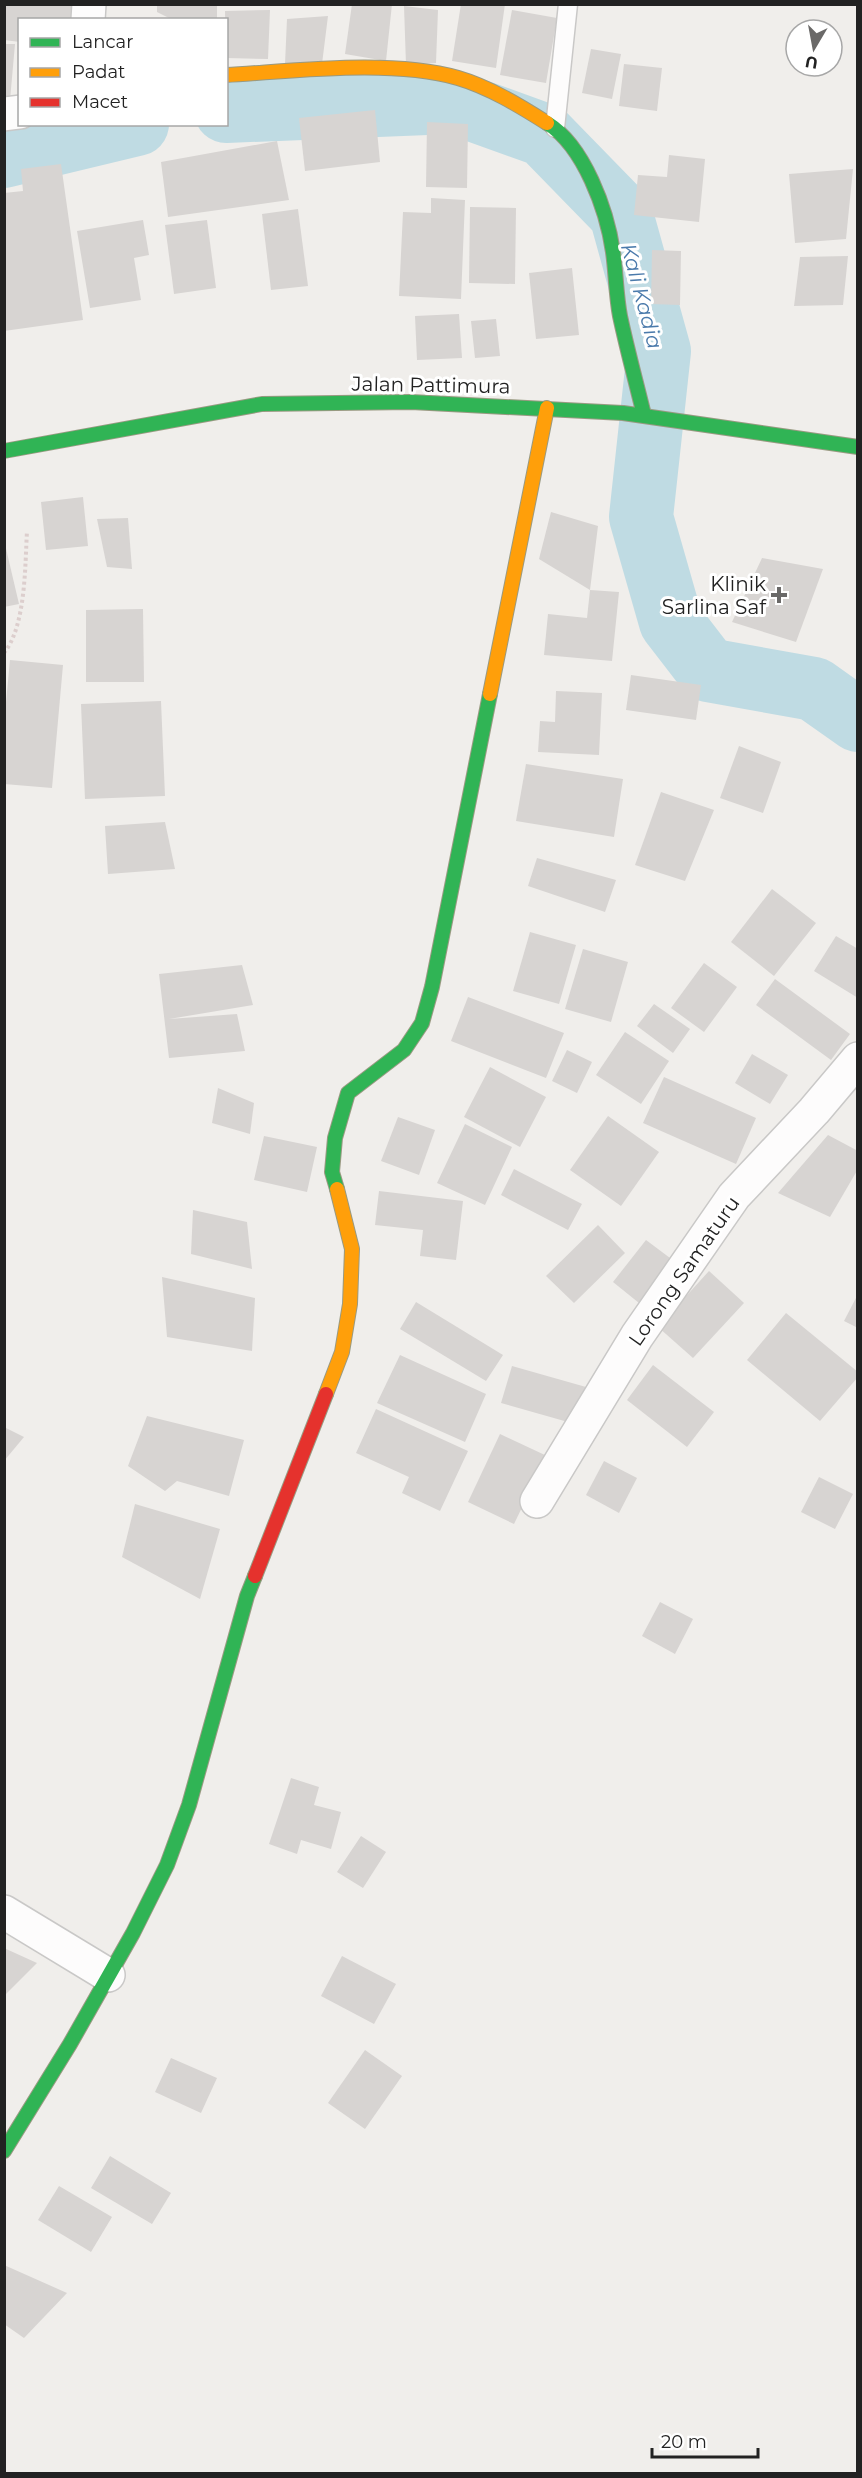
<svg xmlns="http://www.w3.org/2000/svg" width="862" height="2478" font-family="Montserrat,sans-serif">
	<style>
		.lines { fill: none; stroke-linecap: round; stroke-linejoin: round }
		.river { stroke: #bfdbe3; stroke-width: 64 }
		.building { fill: #d7d4d2 }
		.lane-casing { stroke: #c9c8c7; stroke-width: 21 }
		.street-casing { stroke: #c9c8c7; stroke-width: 36 }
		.fast-casing { stroke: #999a82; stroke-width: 16 }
		.slow-casing { stroke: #999a82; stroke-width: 16 }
		.jam-casing { stroke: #999a82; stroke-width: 16 }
		.path { stroke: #dccecd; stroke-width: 4; stroke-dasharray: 3 3; stroke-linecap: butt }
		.lane { stroke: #fdfcfc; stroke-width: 18 }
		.street { stroke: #fdfcfc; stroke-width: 33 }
		.fast { stroke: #30b455; stroke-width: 14 }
		.slow { stroke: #ff9f0a; stroke-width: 14 }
		.jam { stroke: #e5322d; stroke-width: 14 }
		.poi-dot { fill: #6a6968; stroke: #fff; stroke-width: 2 }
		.labels { text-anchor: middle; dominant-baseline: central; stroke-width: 6; stroke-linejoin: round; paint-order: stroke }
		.street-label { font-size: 20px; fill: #222; stroke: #fff }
		.poi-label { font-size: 20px; fill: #222; stroke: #fff; text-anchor: end }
		.water-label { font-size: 21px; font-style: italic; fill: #4a7aab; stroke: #fff }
	</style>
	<rect width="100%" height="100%" fill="#f0eeeb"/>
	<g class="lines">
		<g class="river">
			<polyline points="226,111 452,102 544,135 621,214 659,351 641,517 671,622 708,670 814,689 858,720"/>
			<polyline points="4,156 137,124"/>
		</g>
	</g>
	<g class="building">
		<polygon points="4,4 77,4 75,20 20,20 20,42 4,40"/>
		<polygon points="157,4 217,4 217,20 173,20 157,12"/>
		<polygon points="352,4 392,4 386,61 345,54"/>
		<polygon points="461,4 505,4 496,68 452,61"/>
		<polygon points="404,6 438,10 436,63 406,65"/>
		<polygon points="270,10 268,59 226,58 225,11"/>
		<polygon points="512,10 557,18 546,83 500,75"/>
		<polygon points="328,16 322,64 285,64 287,19"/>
		<polygon points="4,44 15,44 10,100 4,99"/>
		<polygon points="591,49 621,54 612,99 582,93"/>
		<polygon points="624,64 662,68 657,111 619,106"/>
		<polygon points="375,110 380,162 305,171 299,118"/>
		<polygon points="427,122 468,124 467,188 426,187"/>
		<polygon points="277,141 289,200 168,217 161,162"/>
		<polygon points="669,155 705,159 699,222 634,215 638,175 667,177"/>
		<polygon points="61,164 83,320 4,331 4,193 23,191 21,169"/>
		<polygon points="853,169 846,239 795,243 789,174"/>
		<polygon points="431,198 465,200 461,299 399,296 403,212 431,213"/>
		<polygon points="470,207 516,208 515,284 469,283"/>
		<polygon points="298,209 308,286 271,290 262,214"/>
		<polygon points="143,220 149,255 134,258 141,300 90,308 77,231"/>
		<polygon points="207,220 216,288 174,294 165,225"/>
		<polygon points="652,250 681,251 680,305 651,304"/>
		<polygon points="848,256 843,305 794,306 800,257"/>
		<polygon points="572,268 579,335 536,339 529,273"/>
		<polygon points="459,314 462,358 417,360 415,316"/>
		<polygon points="496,319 500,356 475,358 471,321"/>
		<polygon points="83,497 88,546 46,550 41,502"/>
		<polygon points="551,512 598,526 590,590 539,559"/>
		<polygon points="128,518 132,569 107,567 97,519"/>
		<polygon points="4,540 19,604 4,607"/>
		<polygon points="762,558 823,569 796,642 732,622"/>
		<polygon points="590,590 619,592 612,661 544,655 548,614 587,618"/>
		<polygon points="143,609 144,682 86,682 86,610"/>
		<polygon points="10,660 63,665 52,788 4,784 4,723"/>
		<polygon points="631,675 701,685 696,720 626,710"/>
		<polygon points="556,691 602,693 599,755 538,752 540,721 555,722"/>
		<polygon points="161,701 165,796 85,799 81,704"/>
		<polygon points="739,746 781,762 763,813 720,798"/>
		<polygon points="526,764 623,779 614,837 516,821"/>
		<polygon points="661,792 714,810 685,881 635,865"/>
		<polygon points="165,822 175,869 108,874 105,826"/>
		<polygon points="537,858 616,880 605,912 528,886"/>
		<polygon points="772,889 816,923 774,976 731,942"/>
		<polygon points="530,932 576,945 559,1004 513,991"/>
		<polygon points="836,936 858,949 858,998 814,971"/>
		<polygon points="583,949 628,962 611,1022 565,1009"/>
		<polygon points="704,963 737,987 704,1032 671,1008"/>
		<polygon points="242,965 253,1005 169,1019 237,1014 245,1051 169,1058 159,974"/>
		<polygon points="775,979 850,1034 831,1060 756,1005"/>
		<polygon points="468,997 564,1033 546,1078 451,1041"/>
		<polygon points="654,1004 690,1029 673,1053 637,1026"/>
		<polygon points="625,1032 669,1061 641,1104 596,1075"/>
		<polygon points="567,1050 592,1062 577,1093 552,1081"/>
		<polygon points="752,1054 788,1075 770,1104 735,1083"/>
		<polygon points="490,1067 546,1097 520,1147 464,1117"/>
		<polygon points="664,1077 756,1118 736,1164 643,1123"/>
		<polygon points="218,1088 254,1103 250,1134 212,1123"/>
		<polygon points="608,1116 659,1152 621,1206 570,1170"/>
		<polygon points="398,1117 435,1130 419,1175 381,1161"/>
		<polygon points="465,1124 512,1147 485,1205 437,1183"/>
		<polygon points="828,1135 858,1151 858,1169 830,1217 778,1193"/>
		<polygon points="264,1136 317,1147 307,1192 254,1180"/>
		<polygon points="514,1169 582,1204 568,1230 501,1195"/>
		<polygon points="379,1191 463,1201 456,1260 420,1256 423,1230 375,1225"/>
		<polygon points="193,1210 247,1222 252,1269 191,1254"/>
		<polygon points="598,1225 625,1253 574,1303 546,1276"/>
		<polygon points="646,1240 678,1264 644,1307 613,1282"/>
		<polygon points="709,1271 744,1303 693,1358 658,1327"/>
		<polygon points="162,1277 255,1298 252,1351 167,1337"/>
		<polygon points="858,1294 858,1328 844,1321"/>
		<polygon points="416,1302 503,1355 486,1381 400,1329"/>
		<polygon points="786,1313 858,1372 858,1377 820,1421 747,1360"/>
		<polygon points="400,1355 486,1394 465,1442 377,1403"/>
		<polygon points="653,1365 714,1412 687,1447 627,1400"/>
		<polygon points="512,1366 593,1389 582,1426 501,1403"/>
		<polygon points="376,1409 468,1451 440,1511 402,1493 409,1477 356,1453"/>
		<polygon points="147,1416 244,1440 229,1496 177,1481 165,1491 128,1466"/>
		<polygon points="4,1427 24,1437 4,1461"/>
		<polygon points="500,1434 547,1456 514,1524 468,1502"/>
		<polygon points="604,1461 637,1478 619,1513 586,1495"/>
		<polygon points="819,1477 853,1494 835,1529 801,1512"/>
		<polygon points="135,1504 220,1529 200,1599 122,1557"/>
		<polygon points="660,1602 693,1619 675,1654 642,1636"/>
		<polygon points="291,1778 319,1787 314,1805 341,1812 331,1849 301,1840 297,1854 269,1844"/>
		<polygon points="361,1836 386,1852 363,1888 337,1872"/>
		<polygon points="4,1948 37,1963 4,1996"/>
		<polygon points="342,1956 396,1984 374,2024 321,1996"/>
		<polygon points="365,2050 402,2076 365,2129 328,2103"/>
		<polygon points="171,2058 217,2078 201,2113 155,2092"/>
		<polygon points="110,2156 171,2193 152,2224 91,2188"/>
		<polygon points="59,2186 112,2217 91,2252 38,2220"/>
		<polygon points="4,2265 67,2293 24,2338 4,2324"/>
	</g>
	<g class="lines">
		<g class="lane-casing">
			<polyline id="lane" points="555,128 568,4"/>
		</g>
		<g class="street-casing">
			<g id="street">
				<polyline points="88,20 89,4"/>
				<polyline points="4,114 20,112"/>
				<polyline points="537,1501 637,1336 734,1196 814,1111 858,1059"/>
				<polyline points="4,1912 108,1975"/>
			</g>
		</g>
		<g class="fast-casing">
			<g id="fast">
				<path d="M547 123C584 146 607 210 613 252 616 273 616 295 620 316 627 349 636 382 644 415"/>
				<polyline points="4,451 262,404 411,402 623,413 858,447"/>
				<polyline points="337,1189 332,1172 335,1138 348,1093 404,1050 422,1023 432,987 490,694"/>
				<polyline points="4,2151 70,2044 133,1933 167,1865 189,1805 247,1596 255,1576"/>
			</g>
		</g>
		<g class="slow-casing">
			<g id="slow">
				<path d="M226 75C296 71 391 59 458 78 489 87 520 106 547 123"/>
				<polyline points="490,694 547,408"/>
				<polyline points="326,1394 342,1352 350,1304 352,1249 337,1189"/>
			</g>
		</g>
		<g class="jam-casing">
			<polyline id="jam" points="255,1576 326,1394"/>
		</g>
		<path class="path" d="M4 653C26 626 25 565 27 531"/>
		<use href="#lane" class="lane"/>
		<use href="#street" class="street"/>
		<use href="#fast" class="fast"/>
		<use href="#slow" class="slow"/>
		<use href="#jam" class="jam"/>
	</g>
	<path class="poi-dot" d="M776 586h6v6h6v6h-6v6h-6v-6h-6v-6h6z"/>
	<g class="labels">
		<g class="street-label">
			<text transform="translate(431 385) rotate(1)">Jalan Pattimura</text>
			<text transform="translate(684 1271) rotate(-55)">Lorong Samaturu</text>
		</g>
		<g class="poi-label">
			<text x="766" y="584">Klinik<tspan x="766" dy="23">Sarlina Saf</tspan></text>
		</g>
		<g class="water-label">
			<text transform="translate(642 296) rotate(75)">Kali Kadia</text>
		</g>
	</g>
	<rect width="862" height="2478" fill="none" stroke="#222222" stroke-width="12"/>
	<rect x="18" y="18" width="210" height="108" fill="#ffffff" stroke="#a7a7a7" stroke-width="1.5"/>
	<rect x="30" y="38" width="30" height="9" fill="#30b455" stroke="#a7a7a7" stroke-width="1.5"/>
	<text x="72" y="48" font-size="18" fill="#222222">Lancar</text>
	<rect x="30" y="68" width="30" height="9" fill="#ff9f0a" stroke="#a7a7a7" stroke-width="1.5"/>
	<text x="72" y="78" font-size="18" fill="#222222">Padat</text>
	<rect x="30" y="98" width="30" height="9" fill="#e5322d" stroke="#a7a7a7" stroke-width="1.5"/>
	<text x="72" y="108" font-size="18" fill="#222222">Macet</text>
	<g transform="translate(814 48) rotate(190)"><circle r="28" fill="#ffffff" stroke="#a7a7a7" stroke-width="1.5"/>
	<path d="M0-4.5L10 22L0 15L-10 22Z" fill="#6a6968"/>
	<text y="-9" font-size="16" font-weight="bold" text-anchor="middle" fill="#222222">U</text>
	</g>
	<path d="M652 2448v9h106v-9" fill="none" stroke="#222222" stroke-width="3"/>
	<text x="661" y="2448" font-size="18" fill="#222222" stroke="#ffffff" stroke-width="4.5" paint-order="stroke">20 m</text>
</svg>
